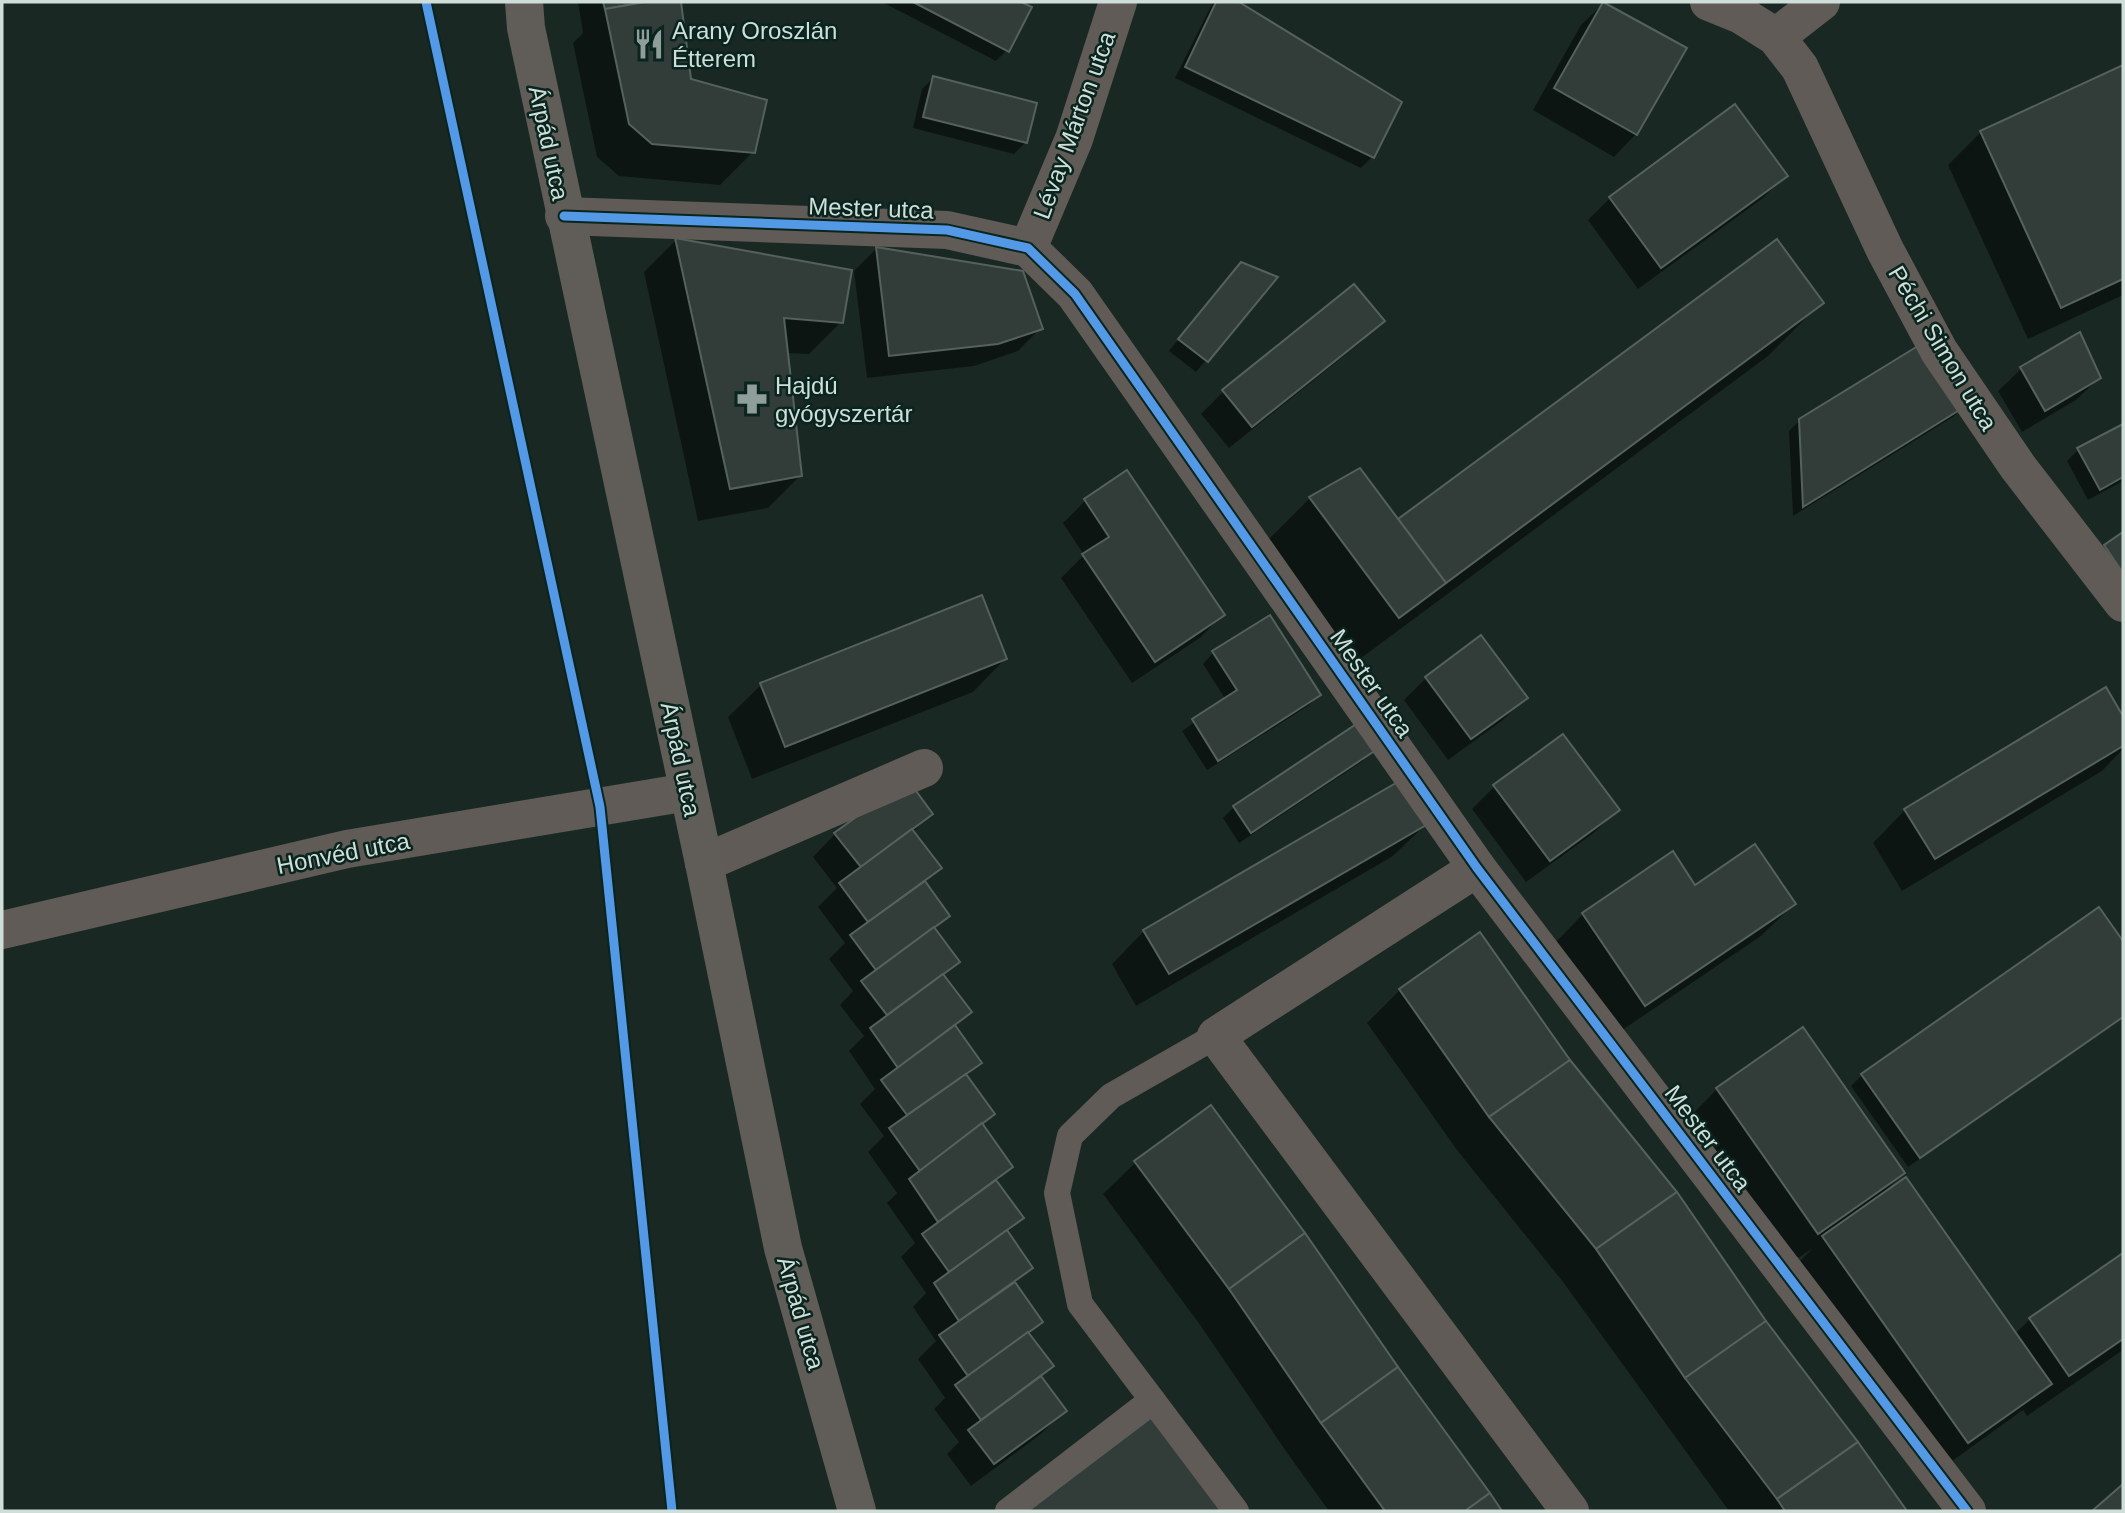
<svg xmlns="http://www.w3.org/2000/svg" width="2125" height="1513" font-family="Helvetica,sans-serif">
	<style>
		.shadow { fill: #0007 }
		.building { fill: #323d3a; stroke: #54615d; stroke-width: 2 }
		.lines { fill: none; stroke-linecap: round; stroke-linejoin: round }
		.lane { stroke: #605b57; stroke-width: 26 }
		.street { stroke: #605b57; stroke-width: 38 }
		.secondary { stroke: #605d59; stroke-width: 38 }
		.cycleway-casing { stroke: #0a241e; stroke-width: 13 }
		.cycleway { stroke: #5399e6; stroke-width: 9 }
		.labels { text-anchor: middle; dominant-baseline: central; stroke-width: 5; stroke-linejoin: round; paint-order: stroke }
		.poi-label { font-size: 24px; fill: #cfded9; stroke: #0a241e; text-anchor: start }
		.street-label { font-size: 24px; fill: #cfded9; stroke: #0a241e }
	</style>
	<rect width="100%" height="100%" fill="#1a2824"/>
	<g class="shadow">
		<polygon points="578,2 679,2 689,81 753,152 720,185 619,176 597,157 573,43 583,33"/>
		<polygon points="882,2 1018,2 1030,8 1007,50 996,61"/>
		<polygon points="1213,2 1236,2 1400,103 1372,157 1361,168 1175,78"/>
		<polygon points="1604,3 1636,134 1614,157 1533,110 1581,25"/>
		<polygon points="2123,67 2123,295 2028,339 1948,165 1981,132"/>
		<polygon points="933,78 1025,143 1014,154 913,128 922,89"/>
		<polygon points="1734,107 1785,176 1763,198 1638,289 1588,220 1610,198"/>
		<polygon points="676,240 841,322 809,354 786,353 800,476 768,508 698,521 644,272"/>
		<polygon points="876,249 1041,328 1018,351 974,366 867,378 854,271"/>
		<polygon points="1231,275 1275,278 1196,372 1169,351"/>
		<polygon points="1354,286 1382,321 1360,343 1229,448 1201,414 1223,392"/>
		<polygon points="1821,303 1768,356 1345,670 1256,552 1310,498 1397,522"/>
		<polygon points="2079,334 2099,378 2076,400 2022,432 1998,391 2021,369"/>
		<polygon points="1964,406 1953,417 1793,516 1789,431 1800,420"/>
		<polygon points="2123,426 2123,481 2088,500 2067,461 2078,450"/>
		<polygon points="1126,472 1223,614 1201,637 1132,683 1061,578 1084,555 1063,523 1085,501"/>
		<polygon points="981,597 1005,659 973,692 752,779 728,717 761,685"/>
		<polygon points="1213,653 1319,695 1308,706 1207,770 1182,731 1226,700 1203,664"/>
		<polygon points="1426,678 1525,698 1503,720 1448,760 1404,700"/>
		<polygon points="2105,689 2123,719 2123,749 2102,771 1902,891 1873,843 1905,810"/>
		<polygon points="1373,750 1363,761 1239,843 1223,818 1234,807"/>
		<polygon points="907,782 931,814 912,833 939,868 924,883 947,916 934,930 957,962 943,976 970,1012 955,1027 979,1063 966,1077 992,1114 981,1125 1011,1167 995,1183 1022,1218 1007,1233 1031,1268 1014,1284 1041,1322 1028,1335 1051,1366 1040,1377 1065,1410 1042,1433 971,1486 947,1454 959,1442 934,1409 945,1398 918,1359 936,1341 913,1307 926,1293 901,1257 915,1243 887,1203 897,1193 868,1152 884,1136 860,1104 875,1089 849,1051 864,1036 840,1005 853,991 829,959 845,943 818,907 837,888 813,857 835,834"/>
		<polygon points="1495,786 1617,810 1595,832 1526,882 1472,809"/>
		<polygon points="1426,824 1393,856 1136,1006 1112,964 1144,931"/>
		<polygon points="1695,887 1794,904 1761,936 1612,1037 1551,947 1583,914"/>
		<polygon points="2099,910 2123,944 2123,1018 1908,1167 1851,1086 1862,1075"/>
		<polygon points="1479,934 1569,1061 1675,1193 1904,1511 1729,1511 1563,1282 1457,1150 1367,1023 1400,990"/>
		<polygon points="1717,1089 1903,1173 1883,1193 2015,1334 2030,1319 2123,1255 2123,1350 2027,1416 2023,1410 1934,1474 1791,1270 1812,1249 1785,1266 1685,1122"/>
		<polygon points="1210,1107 1501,1511 1329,1511 1290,1457 1198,1322 1103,1194 1136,1162"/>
		<polygon points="1156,1416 1228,1511 1031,1511"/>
	</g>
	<g class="building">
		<polygon points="603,2 645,2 605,9"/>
		<polygon points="645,2 681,2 691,79 767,100 755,153 652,144 629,124 605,9"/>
		<polygon points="913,2 1021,2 1032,7 1009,52"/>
		<polygon points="1216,2 1239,2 1402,102 1374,158 1185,67"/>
		<polygon points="1603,2 1687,48 1637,135 1554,88"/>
		<polygon points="2123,65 2123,279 2061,308 1980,131"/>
		<polygon points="933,76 1037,103 1027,143 923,117"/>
		<polygon points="1735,104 1788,176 1661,268 1609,197"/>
		<polygon points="675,238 852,270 843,323 784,318 802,476 730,489"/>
		<polygon points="1777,239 1824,303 1446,583 1398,519"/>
		<polygon points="876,247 1023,271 1043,329 998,344 889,356"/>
		<polygon points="1241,262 1278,277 1208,362 1178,339"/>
		<polygon points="1354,284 1385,321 1252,427 1222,390"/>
		<polygon points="2080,332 2101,378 2045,411 2020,367"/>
		<polygon points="1926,341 1966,406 1803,507 1799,419"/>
		<polygon points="2123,424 2123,477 2100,490 2077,448"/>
		<polygon points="1360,468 1446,583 1399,618 1309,497"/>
		<polygon points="1127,470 1225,615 1155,662 1082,554 1109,537 1084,499"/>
		<polygon points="2123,532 2123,573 2104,545"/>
		<polygon points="982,595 1007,659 785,747 760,683"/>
		<polygon points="1270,615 1321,695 1218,761 1192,719 1237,690 1212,651"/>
		<polygon points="1481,635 1528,698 1471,739 1425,677"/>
		<polygon points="2106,687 2123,716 2123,746 1935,859 1904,809"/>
		<polygon points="1358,723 1376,750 1251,833 1233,806"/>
		<polygon points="1563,734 1620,810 1550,861 1493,785"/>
		<polygon points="908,780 933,814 861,867 834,833"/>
		<polygon points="1401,780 1428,824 1169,974 1143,930"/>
		<polygon points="912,829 942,868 868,922 839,883"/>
		<polygon points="1755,844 1796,904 1645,1006 1582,913 1673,851 1695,885"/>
		<polygon points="925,881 950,916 876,970 850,935"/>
		<polygon points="2099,907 2123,941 2123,1017 1920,1158 1861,1074"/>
		<polygon points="934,927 960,962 887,1015 861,981"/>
		<polygon points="1480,932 1570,1060 1489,1117 1399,989"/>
		<polygon points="943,974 972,1012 898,1068 870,1028"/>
		<polygon points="955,1025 982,1063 907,1115 881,1080"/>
		<polygon points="1803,1027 1905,1173 1818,1234 1716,1088"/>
		<polygon points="1570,1060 1677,1192 1596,1249 1489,1117"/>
		<polygon points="966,1074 995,1114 920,1171 889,1128"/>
		<polygon points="1211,1105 1305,1233 1229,1289 1134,1161"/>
		<polygon points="982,1123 1013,1167 938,1222 909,1179"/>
		<polygon points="1906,1177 2052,1384 1968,1443 1822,1236"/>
		<polygon points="996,1180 1024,1218 949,1272 922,1234"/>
		<polygon points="1677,1192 1766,1321 1685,1378 1596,1249"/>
		<polygon points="1007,1230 1033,1268 959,1321 934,1283"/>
		<polygon points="1305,1233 1398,1367 1321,1423 1229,1289"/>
		<polygon points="2123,1253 2123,1339 2069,1376 2029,1318"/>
		<polygon points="1015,1282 1043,1322 968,1376 939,1335"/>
		<polygon points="1766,1321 1858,1442 1777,1499 1685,1378"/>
		<polygon points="1028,1332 1054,1366 981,1420 955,1385"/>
		<polygon points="1398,1367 1490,1493 1465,1511 1385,1511 1321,1423"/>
		<polygon points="1041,1376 1067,1411 994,1464 968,1430"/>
		<polygon points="1156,1414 1230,1511 1028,1511"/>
		<polygon points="1858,1442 1907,1511 1785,1511 1777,1499"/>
		<polygon points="2123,1484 2123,1511 2092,1511"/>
		<polygon points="1490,1493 1502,1511 1465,1511"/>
	</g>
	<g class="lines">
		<g class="lane">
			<polyline points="1216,1036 1111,1096 1070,1136 1057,1193 1080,1304 1236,1511"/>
			<polyline points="1008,1511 1152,1400"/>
		</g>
		<g class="street">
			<polyline points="1709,2 1741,15 1776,37 1800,68 1885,250 1939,351 2018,467 2123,603"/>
			<polyline points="1776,37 1821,2"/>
			<polyline points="564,216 947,230 1028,248 1075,294 1477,868 1967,1511"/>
			<polyline points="1028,248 1074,139 1118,2"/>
			<polyline points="704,863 924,768"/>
			<polyline points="1477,868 1216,1036 1570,1511"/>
			<polyline points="2,930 347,849 688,792"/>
		</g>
		<polyline class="secondary" points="524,2 526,28 704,863 783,1248 857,1511"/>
		<g class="cycleway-casing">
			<g id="cycleway">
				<polyline points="426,2 600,807 672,1511"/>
				<polyline points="564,216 947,230 1028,248 1075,294 1477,868 1967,1511"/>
			</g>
		</g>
		<use href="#cycleway" class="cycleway"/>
	</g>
	<defs>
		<g id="restaurant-bare" transform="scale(2.415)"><path d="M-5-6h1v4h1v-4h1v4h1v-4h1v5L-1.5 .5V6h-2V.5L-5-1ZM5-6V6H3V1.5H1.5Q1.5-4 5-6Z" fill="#909e9a" stroke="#0a241e" stroke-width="2.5" paint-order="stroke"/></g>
		<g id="pharmacy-bare" transform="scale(2.415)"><path d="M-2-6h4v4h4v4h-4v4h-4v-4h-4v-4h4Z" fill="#909e9a" stroke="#0a241e" stroke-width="2.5" paint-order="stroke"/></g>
	</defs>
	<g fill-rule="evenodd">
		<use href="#restaurant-bare" x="649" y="44"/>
		<use href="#pharmacy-bare" x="752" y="399"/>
	</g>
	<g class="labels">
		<g class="poi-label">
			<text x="672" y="30">Arany Oroszlán<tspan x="672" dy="28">Étterem</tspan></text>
			<text x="775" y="385">Hajdú<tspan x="775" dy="28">gyógyszertár</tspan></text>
		</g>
		<g class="street-label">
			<text transform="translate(1074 125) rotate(-70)">Lévay Márton utca</text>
			<text transform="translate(549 143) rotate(78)">Árpád utca</text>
			<text transform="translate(871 208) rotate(2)">Mester utca</text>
			<text transform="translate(1943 348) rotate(59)">Péchi Simon utca</text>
			<text transform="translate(1372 683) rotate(55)">Mester utca</text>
			<text transform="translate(681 759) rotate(78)">Árpád utca</text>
			<text transform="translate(343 853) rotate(-11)">Honvéd utca</text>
			<text transform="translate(1708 1138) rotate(53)">Mester utca</text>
			<text transform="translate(801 1313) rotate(74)">Árpád utca</text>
		</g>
	</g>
	<rect width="2125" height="1513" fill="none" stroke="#cfded9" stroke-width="7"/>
</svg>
